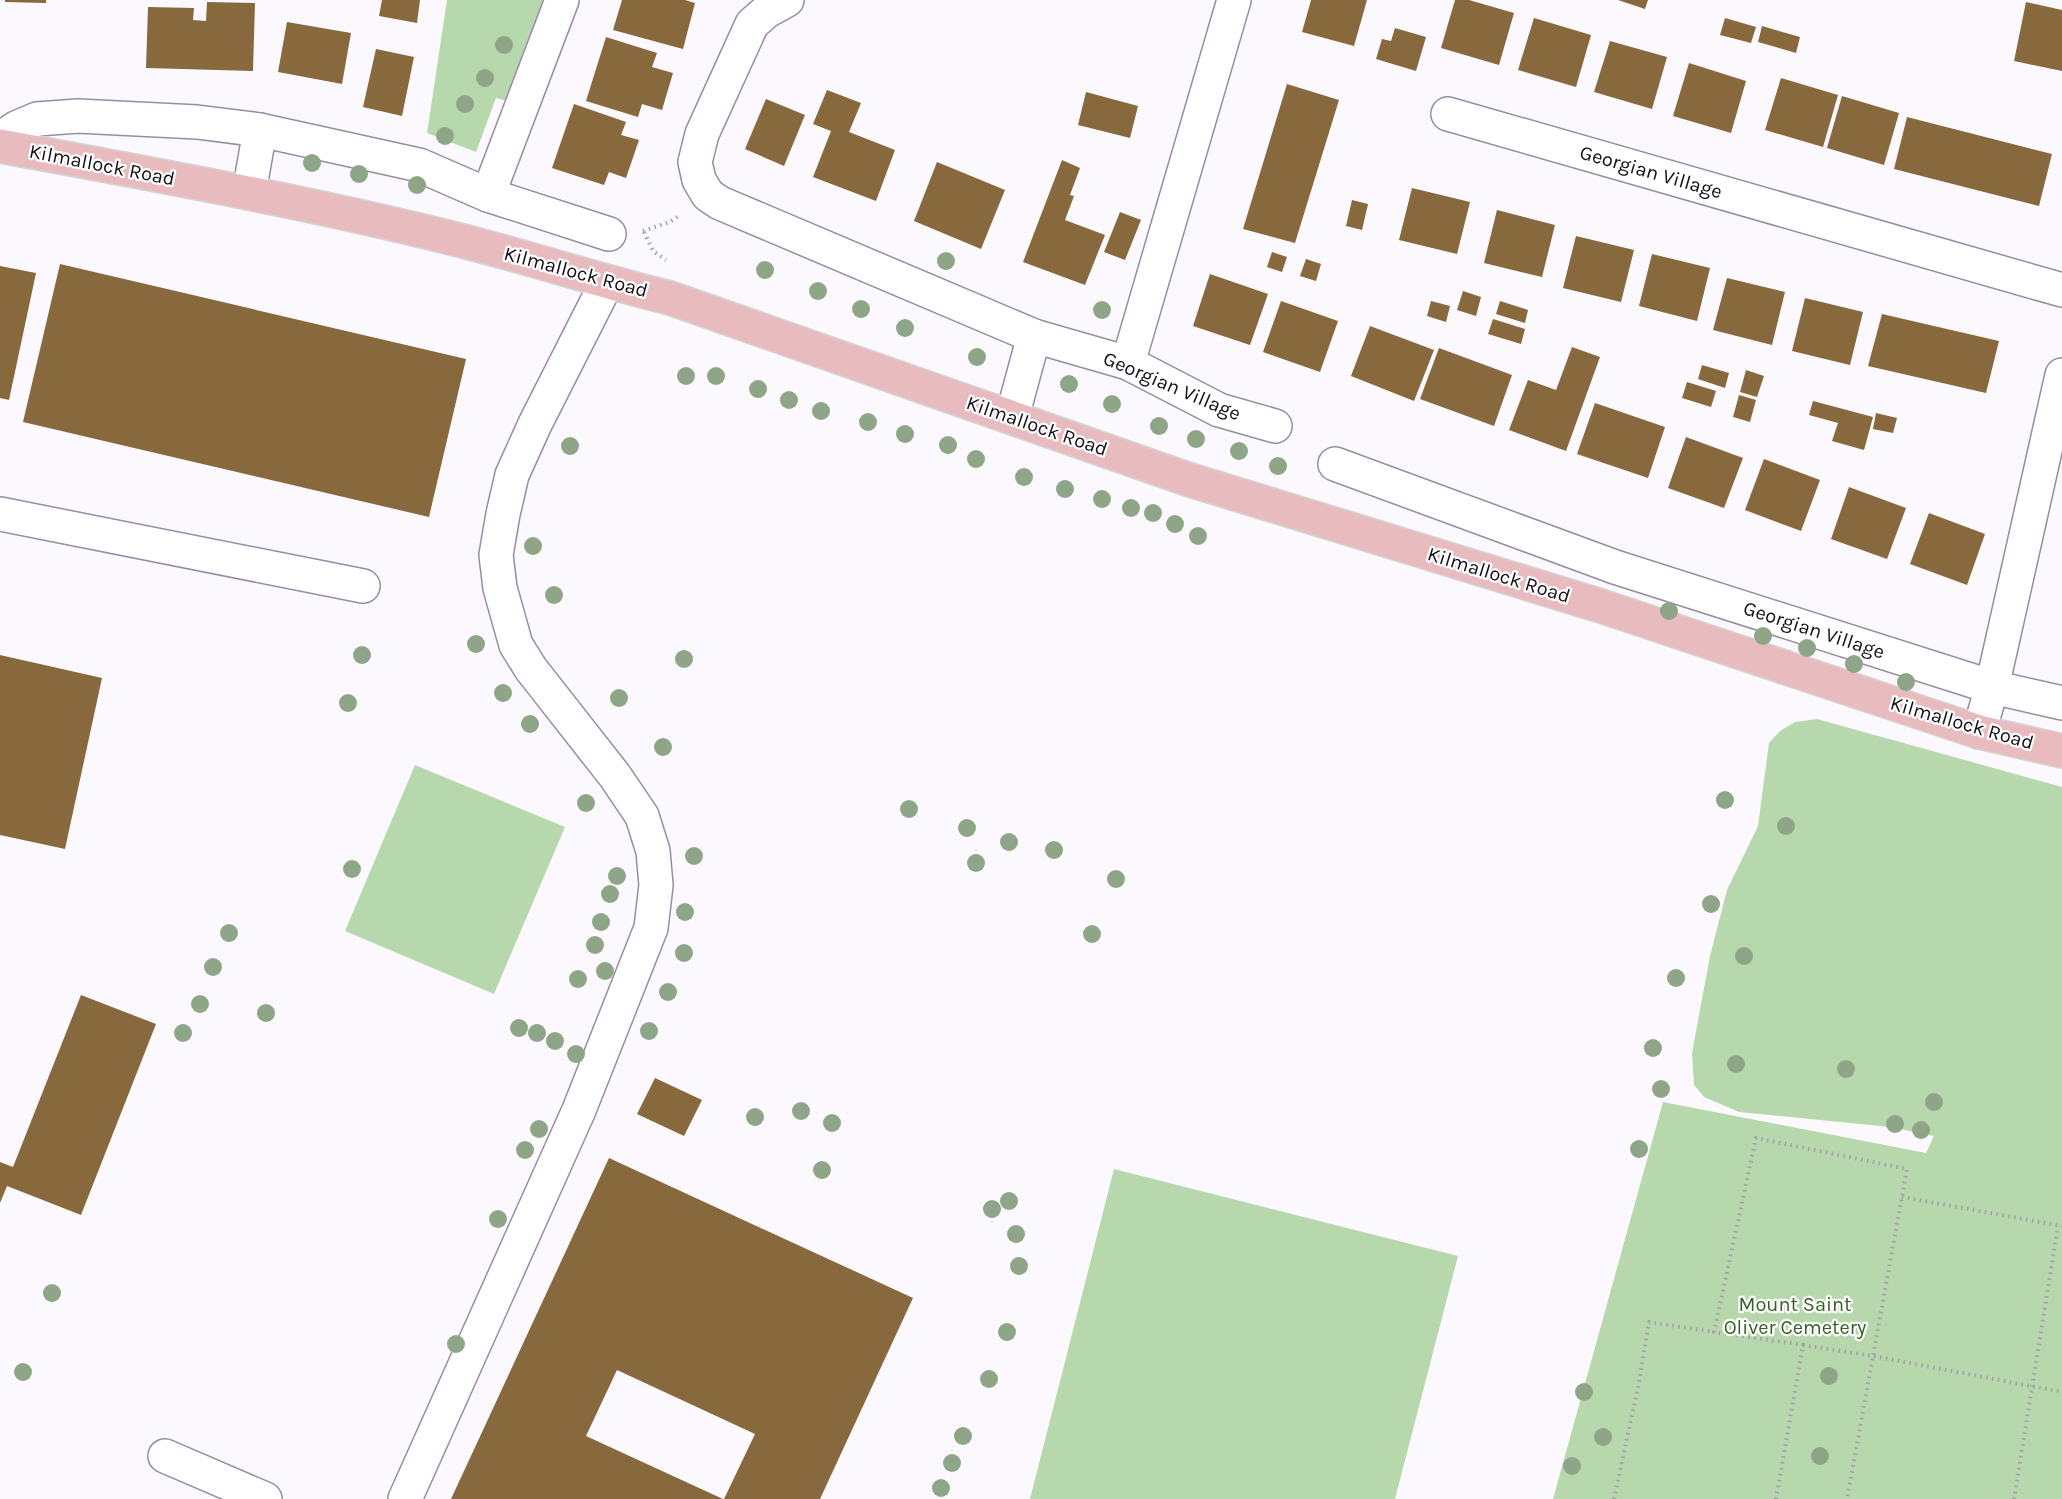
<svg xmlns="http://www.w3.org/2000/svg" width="2062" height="1499" font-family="Karla,sans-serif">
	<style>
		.green { fill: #b7d8ac }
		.building { fill: #88683d }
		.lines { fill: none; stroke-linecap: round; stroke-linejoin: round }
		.minor-casing { stroke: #988ca1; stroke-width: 36 }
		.major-casing { stroke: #d5d4d5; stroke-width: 36 }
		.path { stroke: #a29fa5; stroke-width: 4; stroke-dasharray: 1.5 4.5; stroke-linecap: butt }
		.minor { stroke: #fff; stroke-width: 33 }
		.major { stroke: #e8bcbf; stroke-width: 33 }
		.tree { fill: #8fa587 }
		.labels { text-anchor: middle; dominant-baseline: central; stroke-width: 4.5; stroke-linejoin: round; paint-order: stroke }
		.street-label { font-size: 20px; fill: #130f16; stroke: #fff }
		.park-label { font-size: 20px; fill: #356125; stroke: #fff }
	</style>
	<rect width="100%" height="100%" fill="#fcf9fe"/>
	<g class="green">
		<polygon points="447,0 547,0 508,101 496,98 476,152 427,133"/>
		<polygon points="1817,719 2062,787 2062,1499 1553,1499 1663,1102 1926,1153 1934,1136 1890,1127 1739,1112 1704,1097 1694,1085 1692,1053 1710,956 1727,890 1758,826 1769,743 1780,731 1795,722"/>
		<polygon points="415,765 565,827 494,994 345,931"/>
		<polygon points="1114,1169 1458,1256 1395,1499 1030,1499"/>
	</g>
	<g class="building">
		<polygon points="5,0 46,0 46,3 5,2"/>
		<polygon points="382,0 420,0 417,23 379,16"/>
		<polygon points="622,0 685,0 695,3 683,49 613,30"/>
		<polygon points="1311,0 1367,0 1354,46 1302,32"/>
		<polygon points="1455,0 1469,0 1514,13 1499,65 1441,48"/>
		<polygon points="1618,0 1648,0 1645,9"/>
		<polygon points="207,2 255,3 253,71 146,68 148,7 194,8 193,20 206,21"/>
		<polygon points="2026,2 2062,10 2062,71 2014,61"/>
		<polygon points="1534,18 1591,35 1576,87 1518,70"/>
		<polygon points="1725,18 1756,27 1751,43 1720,35"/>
		<polygon points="287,22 351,33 342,84 278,72"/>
		<polygon points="1762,26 1800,37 1796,53 1758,42"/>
		<polygon points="1395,28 1426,37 1416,71 1376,59 1382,39 1391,41"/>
		<polygon points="606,37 657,53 652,67 673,73 662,110 642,104 638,117 586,101"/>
		<polygon points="1610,41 1667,57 1652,109 1594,92"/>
		<polygon points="376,49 414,57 402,116 363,107"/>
		<polygon points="1689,63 1746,81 1731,133 1673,116"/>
		<polygon points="1781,78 1838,95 1823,147 1765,130"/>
		<polygon points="1287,84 1339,100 1295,243 1243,229"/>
		<polygon points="827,90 861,103 849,132 895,150 876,201 813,177 831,131 813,124"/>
		<polygon points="1086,92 1138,106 1130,138 1078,125"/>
		<polygon points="1842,96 1899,113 1884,165 1827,148"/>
		<polygon points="766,99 805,115 784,166 745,149"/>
		<polygon points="574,104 626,122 621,135 639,140 626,178 609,172 604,185 552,168"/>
		<polygon points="1907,117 2052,154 2039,206 1894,169"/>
		<polygon points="1062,160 1080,168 1070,195 1074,196 1065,220 1105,235 1085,285 1023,262"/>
		<polygon points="937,162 1005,190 981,249 914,221"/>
		<polygon points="1412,188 1470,202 1457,254 1399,240"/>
		<polygon points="1352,200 1368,204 1362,230 1346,226"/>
		<polygon points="1497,210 1555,225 1542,277 1484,263"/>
		<polygon points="1120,212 1141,220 1125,260 1104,252"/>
		<polygon points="1576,236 1634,250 1621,302 1563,288"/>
		<polygon points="1272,252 1287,257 1282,272 1267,267"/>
		<polygon points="1652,254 1710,268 1697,321 1639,306"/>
		<polygon points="1306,259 1321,264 1316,281 1300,276"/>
		<polygon points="60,264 466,359 429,517 23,422"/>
		<polygon points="0,266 36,273 9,400 0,398"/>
		<polygon points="1210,274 1268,294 1250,345 1193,326"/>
		<polygon points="1727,278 1785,292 1772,345 1713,330"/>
		<polygon points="1463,291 1481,297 1476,316 1457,310"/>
		<polygon points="1805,298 1863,312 1850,365 1792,351"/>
		<polygon points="1281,301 1338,321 1320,372 1263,352"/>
		<polygon points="1431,301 1450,306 1446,322 1427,316"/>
		<polygon points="1500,301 1528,310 1525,323 1496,314"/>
		<polygon points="1882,314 1999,341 1986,393 1868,366"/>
		<polygon points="1493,319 1525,329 1521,344 1488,334"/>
		<polygon points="1370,326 1434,350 1414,401 1351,376"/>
		<polygon points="1572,347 1600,357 1566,451 1509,430 1528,380 1556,390"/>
		<polygon points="1439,348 1512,375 1494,426 1420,399"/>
		<polygon points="1702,365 1729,373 1725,388 1698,379"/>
		<polygon points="1746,370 1764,376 1757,397 1740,392"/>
		<polygon points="1687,382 1716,391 1711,407 1682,398"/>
		<polygon points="1739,395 1756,400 1750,422 1733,417"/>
		<polygon points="1813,401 1873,417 1864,450 1832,441 1838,423 1809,415"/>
		<polygon points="1595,403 1665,427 1648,478 1577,454"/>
		<polygon points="1876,413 1897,418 1893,433 1873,429"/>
		<polygon points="1686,437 1743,458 1724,508 1668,488"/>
		<polygon points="1764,459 1820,480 1801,531 1745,510"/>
		<polygon points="1849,487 1906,508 1887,559 1831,539"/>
		<polygon points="1929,513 1985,534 1967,585 1910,564"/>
		<polygon points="0,655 102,678 65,849 0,835"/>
		<polygon points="81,995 156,1024 81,1215 7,1186 0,1203 0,1162 13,1167"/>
		<polygon points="655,1078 702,1100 684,1136 637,1114"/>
		<polygon points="609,1158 913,1298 820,1499 724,1499 755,1434 617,1370 586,1436 723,1499 451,1499"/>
	</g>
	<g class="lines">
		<g class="minor-casing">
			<g id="minor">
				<polyline points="787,0 767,11 752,24 702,134 695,162 699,180 708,195 720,203 1034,336 1012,417"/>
				<polyline points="1448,114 2062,290"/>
				<polyline points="0,139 16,128 37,119 78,116 197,122 260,130 419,165 488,195 609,234"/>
				<polyline points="249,193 260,130"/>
				<polyline points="488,195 562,0"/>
				<polyline points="1034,336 1128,363 1219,410 1275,426"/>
				<polyline points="1128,363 1234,0"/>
				<polyline points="1335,464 1615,567 1992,687 2062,703"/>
				<polyline points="0,514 363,586"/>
				<polyline points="1979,732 1992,687 2062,375"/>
				<polyline points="165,1456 265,1499"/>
				<polyline points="405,1499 579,1110 651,928 656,885 653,851 642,816 615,776 531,669 516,645 500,588 496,555 503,514 512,475 535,424 607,282"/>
			</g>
		</g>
		<g class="major-casing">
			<path id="major" d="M0 146C151 174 302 201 451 238 524 256 596 280 670 298L1187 479 1601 606 1979 732 2062 751"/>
		</g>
		<g class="path">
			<polyline points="643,231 670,222 680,215"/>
			<polyline points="644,232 653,251 666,260"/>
			<polyline points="1902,1197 2062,1226"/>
			<polyline points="1803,1345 1873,1356 2062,1392"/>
			<polyline points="1614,1499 1638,1387 1649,1322 1714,1332"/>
			<polyline points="1776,1499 1803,1345 1714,1332 1756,1138 1907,1169 1847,1499"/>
			<polyline points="2014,1499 2058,1226"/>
		</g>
		<use href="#minor" class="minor"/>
		<use href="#major" class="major"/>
	</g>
	<g class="tree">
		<circle cx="504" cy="45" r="9"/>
		<circle cx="485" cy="78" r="9"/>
		<circle cx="465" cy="104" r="9"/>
		<circle cx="445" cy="136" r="9"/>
		<circle cx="312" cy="163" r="9"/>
		<circle cx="359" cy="174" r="9"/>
		<circle cx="417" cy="185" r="9"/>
		<circle cx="946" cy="261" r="9"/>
		<circle cx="765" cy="270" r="9"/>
		<circle cx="818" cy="291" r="9"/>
		<circle cx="861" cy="309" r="9"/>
		<circle cx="1102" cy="310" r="9"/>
		<circle cx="905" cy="328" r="9"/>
		<circle cx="977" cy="357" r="9"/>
		<circle cx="686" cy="376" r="9"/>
		<circle cx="716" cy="376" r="9"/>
		<circle cx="1069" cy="384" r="9"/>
		<circle cx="758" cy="389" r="9"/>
		<circle cx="789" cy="400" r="9"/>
		<circle cx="1112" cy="404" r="9"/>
		<circle cx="821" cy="411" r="9"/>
		<circle cx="868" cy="422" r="9"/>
		<circle cx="1159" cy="426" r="9"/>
		<circle cx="905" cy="434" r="9"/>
		<circle cx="1196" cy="439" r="9"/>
		<circle cx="948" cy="445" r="9"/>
		<circle cx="570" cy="446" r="9"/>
		<circle cx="1239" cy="451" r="9"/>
		<circle cx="976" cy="459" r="9"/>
		<circle cx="1278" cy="466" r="9"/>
		<circle cx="1024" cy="477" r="9"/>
		<circle cx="1065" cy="489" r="9"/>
		<circle cx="1102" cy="499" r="9"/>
		<circle cx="1131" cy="508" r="9"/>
		<circle cx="1153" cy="513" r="9"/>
		<circle cx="1175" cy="524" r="9"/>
		<circle cx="1198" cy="536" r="9"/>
		<circle cx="533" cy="546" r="9"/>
		<circle cx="554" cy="595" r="9"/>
		<circle cx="1669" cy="611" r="9"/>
		<circle cx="1763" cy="636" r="9"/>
		<circle cx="476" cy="644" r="9"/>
		<circle cx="1807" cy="648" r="9"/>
		<circle cx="362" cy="655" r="9"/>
		<circle cx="684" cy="659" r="9"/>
		<circle cx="1854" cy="664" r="9"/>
		<circle cx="1906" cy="682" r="9"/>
		<circle cx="503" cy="693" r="9"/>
		<circle cx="619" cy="698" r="9"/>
		<circle cx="348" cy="703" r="9"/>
		<circle cx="530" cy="724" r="9"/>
		<circle cx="663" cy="747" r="9"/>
		<circle cx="1725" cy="800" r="9"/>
		<circle cx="586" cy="803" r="9"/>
		<circle cx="909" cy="809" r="9"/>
		<circle cx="1786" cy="826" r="9"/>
		<circle cx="967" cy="828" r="9"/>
		<circle cx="1009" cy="842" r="9"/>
		<circle cx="1054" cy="850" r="9"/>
		<circle cx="694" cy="856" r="9"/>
		<circle cx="976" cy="863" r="9"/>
		<circle cx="352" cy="869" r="9"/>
		<circle cx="617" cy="876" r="9"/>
		<circle cx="1116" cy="879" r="9"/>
		<circle cx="610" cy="894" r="9"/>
		<circle cx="1711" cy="904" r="9"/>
		<circle cx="685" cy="912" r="9"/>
		<circle cx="601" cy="922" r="9"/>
		<circle cx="229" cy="933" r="9"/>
		<circle cx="1092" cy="934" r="9"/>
		<circle cx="595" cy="945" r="9"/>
		<circle cx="684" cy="953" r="9"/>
		<circle cx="1744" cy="956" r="9"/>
		<circle cx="213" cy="967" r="9"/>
		<circle cx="605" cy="971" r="9"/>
		<circle cx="1676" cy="978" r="9"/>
		<circle cx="578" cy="979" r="9"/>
		<circle cx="668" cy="992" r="9"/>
		<circle cx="200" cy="1004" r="9"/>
		<circle cx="266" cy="1013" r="9"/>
		<circle cx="519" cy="1028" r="9"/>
		<circle cx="649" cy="1031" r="9"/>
		<circle cx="183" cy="1033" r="9"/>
		<circle cx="537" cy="1033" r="9"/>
		<circle cx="555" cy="1041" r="9"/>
		<circle cx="1653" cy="1048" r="9"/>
		<circle cx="576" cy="1054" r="9"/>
		<circle cx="1736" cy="1064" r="9"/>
		<circle cx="1846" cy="1069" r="9"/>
		<circle cx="1661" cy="1089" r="9"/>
		<circle cx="1934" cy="1102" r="9"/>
		<circle cx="801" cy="1111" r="9"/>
		<circle cx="755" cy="1117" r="9"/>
		<circle cx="832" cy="1123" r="9"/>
		<circle cx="1895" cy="1124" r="9"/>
		<circle cx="539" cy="1129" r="9"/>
		<circle cx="1921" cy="1130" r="9"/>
		<circle cx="1639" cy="1149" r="9"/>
		<circle cx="525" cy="1150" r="9"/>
		<circle cx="822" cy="1170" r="9"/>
		<circle cx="1009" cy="1201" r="9"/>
		<circle cx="992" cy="1209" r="9"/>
		<circle cx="498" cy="1219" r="9"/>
		<circle cx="1016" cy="1234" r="9"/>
		<circle cx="1019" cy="1266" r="9"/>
		<circle cx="52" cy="1293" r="9"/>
		<circle cx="1007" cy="1332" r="9"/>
		<circle cx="456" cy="1344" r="9"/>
		<circle cx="23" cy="1372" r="9"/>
		<circle cx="1829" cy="1376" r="9"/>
		<circle cx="989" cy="1379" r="9"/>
		<circle cx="1584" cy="1392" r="9"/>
		<circle cx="963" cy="1436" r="9"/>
		<circle cx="1603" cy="1437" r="9"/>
		<circle cx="1820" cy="1456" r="9"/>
		<circle cx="952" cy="1463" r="9"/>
		<circle cx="1572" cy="1466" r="9"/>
		<circle cx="941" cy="1488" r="9"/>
	</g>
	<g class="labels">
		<g class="street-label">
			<text transform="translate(102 165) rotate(11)">Kilmallock Road</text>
			<text transform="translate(1651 172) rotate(16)">Georgian Village</text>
			<text transform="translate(576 272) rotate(15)">Kilmallock Road</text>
			<text transform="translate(1172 386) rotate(23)">Georgian Village</text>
			<text transform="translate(1037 426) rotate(19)">Kilmallock Road</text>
			<text transform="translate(1499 575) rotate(17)">Kilmallock Road</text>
			<text transform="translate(1814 630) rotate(18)">Georgian Village</text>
			<text transform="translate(1962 723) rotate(16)">Kilmallock Road</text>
		</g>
		<g class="park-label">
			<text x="1795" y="1304">Mount Saint<tspan x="1795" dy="23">Oliver Cemetery</tspan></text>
		</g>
	</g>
</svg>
